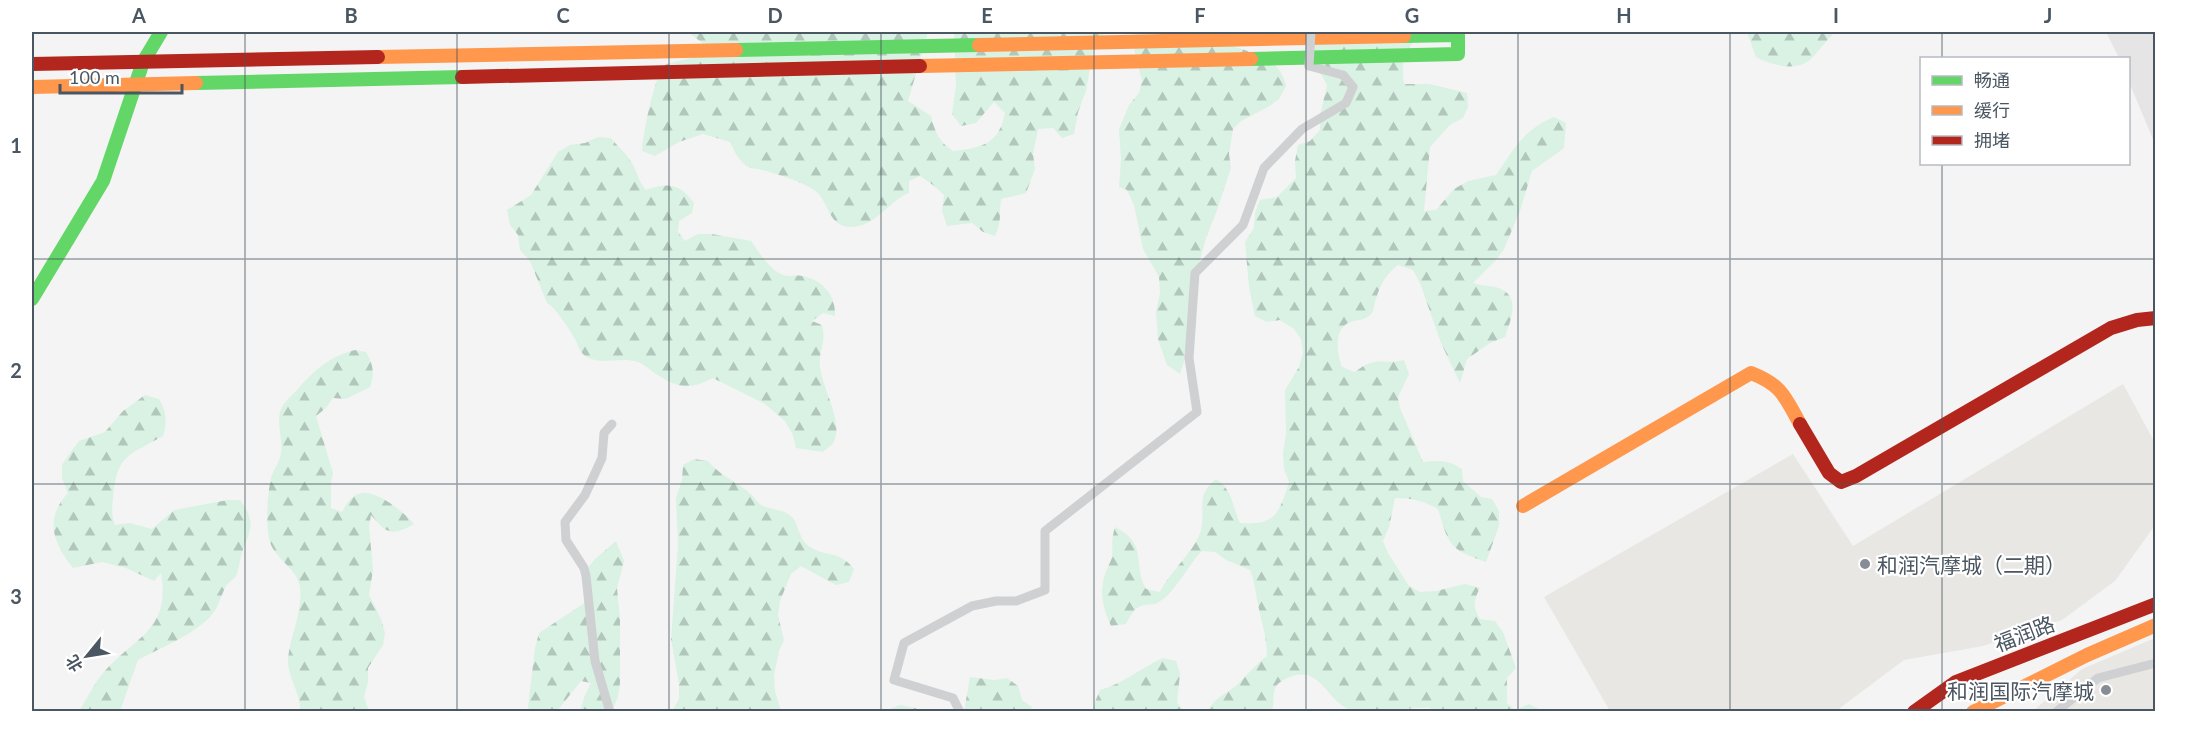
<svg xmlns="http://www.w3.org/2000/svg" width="2187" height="743" font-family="Lato,'Noto Sans SC',sans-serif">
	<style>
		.commercial { fill: #e8e7e3 }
		.education { fill: #e6e5e6 }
		.forest { fill: url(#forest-firs) }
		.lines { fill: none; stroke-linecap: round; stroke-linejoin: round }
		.street { stroke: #ced0d2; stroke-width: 9 }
		.fast { stroke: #63d668; stroke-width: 14 }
		.slow { stroke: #ff974d; stroke-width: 14 }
		.jam { stroke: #b3261e; stroke-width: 14 }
		.street-bridge { stroke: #ced0d2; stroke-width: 9 }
		.grid { fill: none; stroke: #4a5661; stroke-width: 1.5; stroke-opacity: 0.55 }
		.poi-dot { fill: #868d94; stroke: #fff; stroke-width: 2 }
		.labels { text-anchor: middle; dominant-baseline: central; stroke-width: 4.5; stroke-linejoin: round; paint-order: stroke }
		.poi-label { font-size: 21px; fill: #4a5661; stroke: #fff; text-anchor: start }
		.street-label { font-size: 21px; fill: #4a5661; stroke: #fff }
		.neatline { fill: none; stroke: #4a5661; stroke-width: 2 }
		.grid-label { font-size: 20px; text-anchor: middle; font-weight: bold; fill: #4a5661 }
	</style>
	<defs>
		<pattern id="forest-firs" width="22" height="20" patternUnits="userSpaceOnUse" patternTransform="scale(1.5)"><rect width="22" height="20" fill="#d9f2e3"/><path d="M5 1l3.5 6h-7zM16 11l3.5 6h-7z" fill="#b2c7bb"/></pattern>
	</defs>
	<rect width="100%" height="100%" fill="#f4f4f4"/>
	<g class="commercial">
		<polygon points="2123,384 2155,443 2156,524 2115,581 2062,620 1983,646 1904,660 1836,711 1610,711 1544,597 1793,454 1853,546"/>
		<polygon points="2155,638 2155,711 2032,712 2082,669"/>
	</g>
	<polygon class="education" points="2106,32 2155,32 2155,144 2129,82 2128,58 2119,58"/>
	<g class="forest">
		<path d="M688 32H928L908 101 931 116C935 132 939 142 953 151 982 148 999 144 1005 113L994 102 976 123 961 126 952 114 956 85 954 32H1104L1103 38 1093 50 1086 91 1078 112 1074 134 1062 138 1053 128 1038 129 1033 154 1035 169 1026 193 1001 199C999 213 1002 223 995 236L983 232 972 223 947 226 942 211 944 195 933 185 920 176 909 181V193C888 201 876 227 851 227 827 227 830 201 814 190 803 182 779 175 767 171 760 169 750 169 745 165 737 158 734 150 730 142L703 134 679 142 655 156 642 151C644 127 653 86 663 65L690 58 705 45Z"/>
		<path d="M1133 32H1225L1227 44C1253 54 1280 56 1286 86L1279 99 1268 107 1241 121 1233 129 1229 154 1231 168 1216 213 1206 238 1199 264 1189 346 1180 374 1167 365 1158 339 1156 312 1160 293 1159 277 1143 249 1134 205 1127 190 1119 187 1121 159 1119 129 1129 105 1139 93 1142 81 1135 54Z"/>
		<path d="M1298 32 1417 39C1403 51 1401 67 1404 84H1429L1467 93 1468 107 1463 118 1450 125 1430 147 1424 211 1436 210 1454 189 1468 181 1496 175C1514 149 1523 130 1554 117L1566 123 1564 148 1532 171 1520 211 1504 249 1497 259 1473 283C1481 286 1493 285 1501 289 1521 298 1510 322 1505 337L1490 343 1467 359 1460 383 1441 343 1420 283 1413 270 1398 265C1386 274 1380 285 1376 299 1374 303 1374 310 1372 313 1366 321 1358 319 1351 322 1333 327 1337 354 1342 367L1355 372C1378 354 1380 366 1404 360L1409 374 1398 397 1400 408 1423 462C1439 460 1449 460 1462 469L1463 481 1481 497 1492 499 1499 511V526L1486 562C1449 549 1449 546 1438 509 1424 501 1412 498 1395 498L1389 527 1383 541 1388 553 1409 586 1420 592 1436 591 1465 584 1480 588C1473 601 1473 607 1480 619L1495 621 1503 632 1516 668 1507 678V703L1515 710 1529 704 1543 711 1432 712 1430 708C1405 706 1380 716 1355 711 1326 705 1323 664 1290 677 1285 679 1277 683 1275 688 1273 694 1274 705 1272 711H1208C1215 696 1228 694 1239 683 1249 673 1256 664 1267 656 1267 635 1260 618 1257 599 1255 588 1254 580 1250 570L1226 560 1215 552 1202 551C1188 565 1175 593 1159 602 1155 605 1150 604 1145 605 1135 606 1130 616 1126 624L1111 626C1103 608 1099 594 1105 574 1107 568 1111 562 1112 556 1113 545 1111 540 1115 527 1149 544 1132 564 1146 589L1160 592C1170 571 1196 550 1201 530 1206 507 1195 496 1216 479 1233 490 1232 506 1240 523 1276 526 1279 513 1289 482L1284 469 1283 453 1286 434 1285 390 1299 367 1303 353 1301 339 1294 329 1280 320 1267 322 1255 316 1249 287 1245 242 1254 228 1255 213 1260 200 1277 197 1296 178 1295 161 1298 145 1310 141 1320 130V116L1327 85Z"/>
		<path d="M1747 32H1835C1827 40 1818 52 1810 60 1795 72 1771 65 1756 57Z"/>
		<path d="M598 137 611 138C617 146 625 152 630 160 637 170 638 181 646 190 668 182 680 184 694 203L692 213 679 221 678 232 685 241 698 234H712L751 241C759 252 767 266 779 273 790 279 792 274 802 276 823 280 836 295 835 316L823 313 812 321 822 325C827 344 818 350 820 367 822 388 845 424 833 443 831 446 826 449 823 452L796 448 793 435 785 421 765 404 713 378C688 391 677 388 653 372 649 369 644 364 638 362 619 356 600 367 584 355 579 351 578 344 575 339 570 330 555 307 547 303L530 261 520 250 518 235 510 225 507 210 531 195 558 152 570 145 585 143Z"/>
		<path d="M355 350 366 352C373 364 375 373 370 387L346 399 333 398 326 408 316 416 333 473 331 483V508L342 512C346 505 352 494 362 493 377 490 405 513 414 524 391 537 386 533 371 515L369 527 373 570 369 595 381 619 385 633 383 645 368 668V682L364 697 369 711H300C301 693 287 677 288 659 290 635 303 612 300 587 297 567 272 558 269 538 266 520 267 496 271 478 273 470 280 462 281 453 283 440 277 426 280 412 282 404 290 397 296 391 312 372 330 356 355 350Z"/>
		<path d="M145 395 159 399C167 413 167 421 163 436 128 456 117 454 113 498 112 509 111 514 115 525L130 523 152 529 174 510 228 500H240C259 525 248 532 241 556 239 563 239 573 234 578 231 582 227 583 225 588 220 598 218 609 210 617 190 637 162 647 138 660L120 711H79C88 698 93 684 104 672 135 636 171 631 161 573L154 581 126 568 102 562 73 568C53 543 44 519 68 493L62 478V465L70 453 79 441 105 432 123 411Z"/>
		<path d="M694 459 708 461C720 476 738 482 752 495 755 498 757 502 761 505 771 510 782 509 791 516 799 523 798 539 810 547 827 558 838 549 854 569L849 582 836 585 801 566 791 574 780 601 778 615 784 640 779 651 774 675 775 691 781 711H672L679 699V684L671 639 678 545 676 498 682 480 683 465Z"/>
		<polygon points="616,541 624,561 617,588 620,619 620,683 618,697 612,711 580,711 585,695 591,683 581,681 557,711 530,711 528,707 535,648 539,633 589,600 586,571 594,560"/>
		<path d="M1163 658 1176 661 1180 673 1177 703 1184 711H1093L1095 702 1100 690C1123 684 1142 667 1163 658Z"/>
		<polygon points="970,677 994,680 1007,678 1018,686 1022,700 1032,707 1030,711 964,712"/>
		<polygon points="900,705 929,711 885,711"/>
	</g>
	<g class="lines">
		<g class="street">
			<polyline points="610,712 595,661 586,576 584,568 566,540 565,522 585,495 602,458 604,433 612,424"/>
			<polyline points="960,712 953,698 894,680 904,643 972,606 996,601 1016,601 1045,590 1045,531 1197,412 1189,358 1195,273 1243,225 1264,168 1302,129 1346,103 1353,87 1343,75 1309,66"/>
			<polyline points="2056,712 2098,678 2156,663"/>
		</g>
		<g class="fast">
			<polyline points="736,50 979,45"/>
			<polyline points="1251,59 1458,54 1458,35 1404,36"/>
			<polyline points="196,83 462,77"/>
			<polyline points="32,299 103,181 143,62 161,32"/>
		</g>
		<g class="slow">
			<polyline points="979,45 1404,36"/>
			<polyline points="378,57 736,50"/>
			<polyline points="920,66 1251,59"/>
			<polyline points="32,87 196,83"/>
			<path d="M1523 506 1751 373C1782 385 1785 397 1800 424"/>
			<polyline points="1973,712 2087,655 2156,625"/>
		</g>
		<g class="jam">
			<polyline points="32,64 378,57"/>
			<polyline points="462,77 920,66"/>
			<polyline points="1800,424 1829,473 1841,482 1856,476 2111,328 2137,320 2156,318"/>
			<polyline points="1914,712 1956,682 2156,604"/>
		</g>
		<polyline class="street-bridge" points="1309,66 1311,32"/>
	</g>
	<path class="grid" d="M245 32V712M457 32V712M669 32V712M881 32V712M1094 32V712M1306 32V712M1518 32V712M1730 32V712M1942 32V58M1942 164V712M32 259H2156M32 484H2156"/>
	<g class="poi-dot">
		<circle cx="1865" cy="564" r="6"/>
		<circle cx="2106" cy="690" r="6"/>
	</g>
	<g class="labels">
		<g class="poi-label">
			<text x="1877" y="564">和润汽摩城（二期）</text>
			<text x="2094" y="690" text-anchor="end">和润国际汽摩城</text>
		</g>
		<g class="street-label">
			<text transform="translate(2024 633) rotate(-21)">福润路</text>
		</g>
	</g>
	<rect width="2187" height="743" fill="none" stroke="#ffffff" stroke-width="66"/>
	<rect x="1920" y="57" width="210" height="108" fill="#ffffff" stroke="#b7bbc0" stroke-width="1.5"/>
	<rect x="1932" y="76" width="30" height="9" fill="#63d668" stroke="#b7bbc0" stroke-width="1.5"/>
	<text x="1974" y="87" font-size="18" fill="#4a5661">畅通</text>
	<rect x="1932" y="106" width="30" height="9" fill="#ff974d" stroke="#b7bbc0" stroke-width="1.5"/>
	<text x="1974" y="117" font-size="18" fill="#4a5661">缓行</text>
	<rect x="1932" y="136" width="30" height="9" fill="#b3261e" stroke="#b7bbc0" stroke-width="1.5"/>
	<text x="1974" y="147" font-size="18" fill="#4a5661">拥堵</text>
	<g transform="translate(87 656) rotate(240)" stroke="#ffffff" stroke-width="4.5" paint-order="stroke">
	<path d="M0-4.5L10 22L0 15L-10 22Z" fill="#4a5661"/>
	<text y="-9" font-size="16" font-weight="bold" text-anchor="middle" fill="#4a5661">北</text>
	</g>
	<path d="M60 84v9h122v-9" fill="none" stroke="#4a5661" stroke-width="3"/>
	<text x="69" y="84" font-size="18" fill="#4a5661" stroke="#ffffff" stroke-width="4.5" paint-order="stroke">100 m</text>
	<rect x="33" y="33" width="2121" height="677" class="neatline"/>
	<g class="grid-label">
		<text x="139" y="23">A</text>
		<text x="351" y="23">B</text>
		<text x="563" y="23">C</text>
		<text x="775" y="23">D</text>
		<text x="987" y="23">E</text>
		<text x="1200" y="23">F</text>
		<text x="1412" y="23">G</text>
		<text x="1624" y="23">H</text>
		<text x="1836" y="23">I</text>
		<text x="2048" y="23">J</text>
		<text x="16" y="153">1</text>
		<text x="16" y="378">2</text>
		<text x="16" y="604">3</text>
	</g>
</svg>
